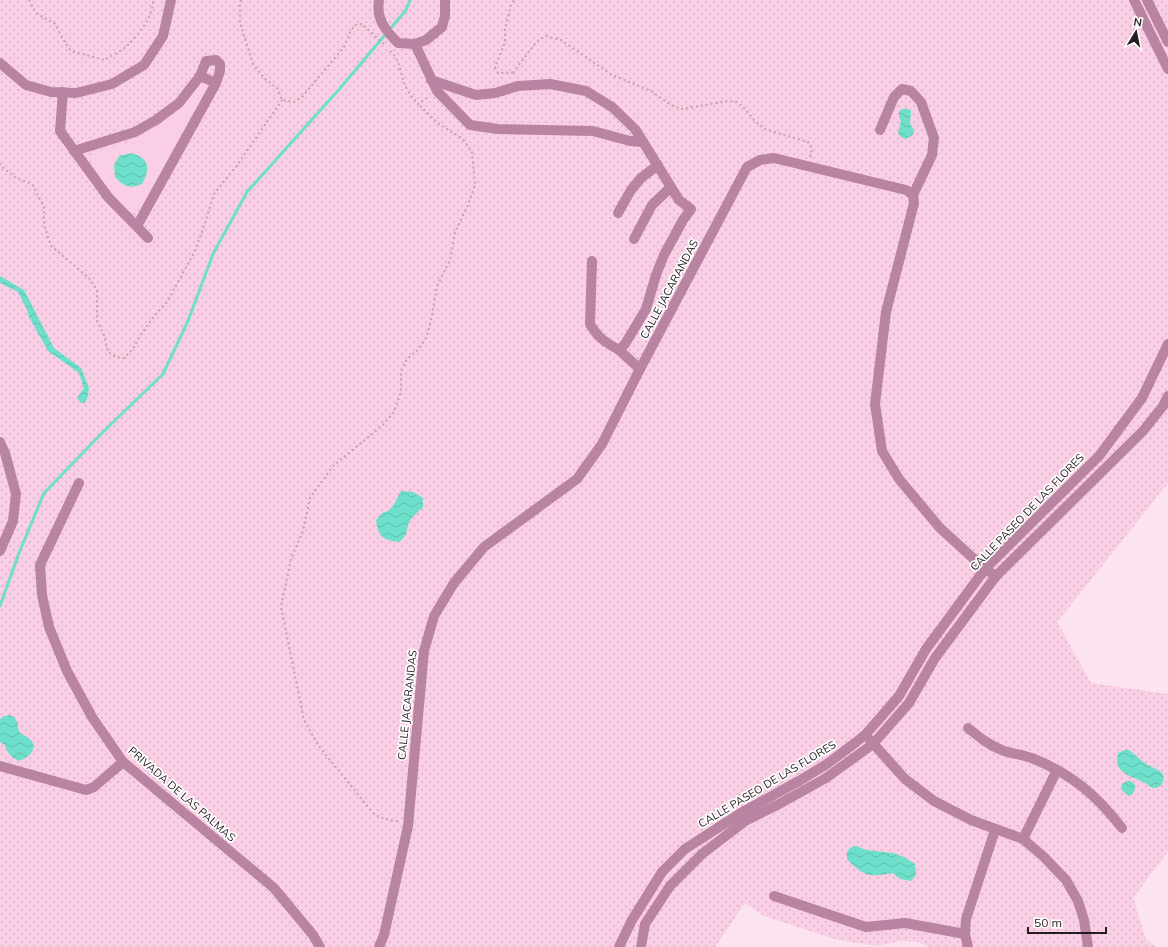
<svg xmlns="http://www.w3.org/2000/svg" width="1168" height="947" font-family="Mulish,sans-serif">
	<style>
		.grass { fill: url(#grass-dots) }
		.park { fill: #facfe5 }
		.water { fill: url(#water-waves) }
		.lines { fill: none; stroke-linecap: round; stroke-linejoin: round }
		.stream { stroke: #6edfca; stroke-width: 3 }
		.path { stroke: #b9a6af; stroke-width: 2; stroke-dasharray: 2 3; stroke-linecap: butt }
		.minor { stroke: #b984a1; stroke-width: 10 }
		.labels { text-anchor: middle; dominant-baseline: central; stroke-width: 3.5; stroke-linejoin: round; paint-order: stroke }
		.street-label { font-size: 11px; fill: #241c20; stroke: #fff }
	</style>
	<defs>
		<pattern id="grass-dots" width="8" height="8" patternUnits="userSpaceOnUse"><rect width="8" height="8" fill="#facfe5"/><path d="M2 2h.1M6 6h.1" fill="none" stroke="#d6b1c4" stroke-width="1.8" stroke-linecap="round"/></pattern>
		<pattern id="water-waves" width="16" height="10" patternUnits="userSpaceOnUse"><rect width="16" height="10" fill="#6edfca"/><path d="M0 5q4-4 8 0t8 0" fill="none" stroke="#5fbfad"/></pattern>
	</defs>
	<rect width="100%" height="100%" fill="#fbe3ef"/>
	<polygon class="grass" points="0,0 1168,0 1168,483 1057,622 1091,683 1168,694 1168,851 1133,898 1146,939 1156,947 928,947 919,942 899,941 877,946 838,940 764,916 745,903 715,947 0,947"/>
	<polygon class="park" points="207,83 207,89 181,134 142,207 136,211 129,211 122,205 91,165 91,157 96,151 112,148 132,141 154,129 173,115 202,84"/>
	<g class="water">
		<polygon points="906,108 911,111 910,124 913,128 914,133 911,136 905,139 900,136 898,133 901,121 899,117 899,111"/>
		<path d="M131 153C149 158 151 168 142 184 128 189 125 187 115 177L114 165 119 156Z"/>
		<polygon points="0,276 24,290 54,348 81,368 89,388 88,396 85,403 81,403 77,398 84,388 79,373 48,351 29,317 27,310 18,292 0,283"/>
		<path d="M401 491 413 492 423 498V507C419 511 414 515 411 519 405 527 410 534 399 542 382 540 378 536 376 520L382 513 388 511 393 506Z"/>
		<path d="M10 715 15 718 18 724V729L21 734C40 741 36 755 19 761 11 757 7 753 5 745L0 742V719L4 716Z"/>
		<path d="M1127 749C1134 753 1139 759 1146 764 1151 767 1158 769 1162 773 1166 779 1162 786 1156 788 1151 789 1149 785 1145 783 1132 776 1112 773 1118 753Z"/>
		<path d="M1127 781H1131L1135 785C1135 790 1134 793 1130 796L1126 794 1121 789 1122 784Z"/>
		<path d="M856 846 866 850 893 853 904 857 915 864 916 875 911 881 900 879 893 873C886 874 877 876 870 875 861 873 853 866 847 859V852L851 847Z"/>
	</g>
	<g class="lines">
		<polyline class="stream" points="0,606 19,553 44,493 104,431 163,374 188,321 213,254 247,192 342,86 406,10 410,0"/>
		<g class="path">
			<path d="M29 0 36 13 55 24 66 44 71 51 105 60C112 55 122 51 129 44 139 34 154 15 153 0"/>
			<polyline points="241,0 240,3 240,23 253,64 264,78 278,89 282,100 294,102 302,97 344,47 351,30 357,24 362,24 386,46"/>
			<path d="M390 51C400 59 400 73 405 85 408 92 413 98 418 104L430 96"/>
			<path d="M513 73 537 41 546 36 561 40 612 75 651 91 671 105 682 109 728 101 737 102 745 109 754 120 765 129 808 142C813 148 812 151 810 158"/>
			<polyline points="513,73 510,72 505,73 498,73 495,67 505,42 505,29 511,5 514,0"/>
			<polyline points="0,163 1,166 16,178 32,184 44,207 44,225 51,246 89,278 97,290 97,321 104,335 108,352 116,357 124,358 133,349 140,336 151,320 167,302 195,251 203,229 214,194 238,164 282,100"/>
			<path d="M398 821C389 820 381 819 373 813L318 745 304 720 281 607 291 559 303 531 310 498 333 466 383 425 394 412 401 391V371L407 359 419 349 427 336 432 315 437 286 450 260 455 232 468 205 475 185 472 152 463 139 439 124 418 104"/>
		</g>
		<g class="minor">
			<path d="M379 0C376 19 385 30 398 43L415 44 426 40 442 27 445 16V0"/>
			<polyline points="1134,0 1168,69"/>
			<polyline points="1147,0 1168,42"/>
			<polyline points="415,44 437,91 470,125 498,129 593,131 630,141 643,142"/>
			<polyline points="0,63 26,85 51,92 76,93 112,84 144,65 163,36 171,0"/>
			<polyline points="431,80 476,95 495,93 518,86 550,84 586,91 612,107 635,129 679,200 691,209 683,220 664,255 656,275 646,309 625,344 619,350 640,369"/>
			<polyline points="63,92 60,131 108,197 148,238"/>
			<polyline points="880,130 894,97 902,89 911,91 921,102 934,138 932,155 913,195"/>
			<polyline points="74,151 135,132 156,120 179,103 200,76"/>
			<polyline points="618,213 631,190 641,178 658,165"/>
			<polyline points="137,226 216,83 220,71 220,64 216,60 206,61 200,76 216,83"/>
			<polyline points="634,239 652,205 671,187"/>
			<path d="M592 261 590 324C598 338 605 342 619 350"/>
			<polyline points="0,442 5,453 16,494 13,521 0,551"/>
			<polyline points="79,483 40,565 42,595 49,627 67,671 92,717 123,762 274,888 313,935 320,947"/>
			<path d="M968 728C979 737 990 746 1004 751 1014 754 1024 755 1034 759 1072 774 1097 796 1122 828"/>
			<polyline points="869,739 905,779 934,801 971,820 1023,839 1044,857 1066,880 1078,901 1084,920 1088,947"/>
			<polyline points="0,766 86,790 94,787 123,762"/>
			<polyline points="1023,839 1057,770"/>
			<polyline points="774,896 866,927 905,923 965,934"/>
			<polyline points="379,947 384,935 408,826 424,651 434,616 454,583 484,547 577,479 602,444 640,369 747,167 760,160 774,158 906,190 913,195 914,203 886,312 875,404 882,451 899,479 940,528 985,569 996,576"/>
			<polyline points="619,947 632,920 662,872 685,849 741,813 799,781 827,764 855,743 866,734 899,696 926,649 985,569 1099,456 1142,398 1168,344"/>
			<polyline points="641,947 645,924 670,886 702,854 745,821 781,803 826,778 873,744 909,703 935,658 996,576 1143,431 1163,406 1168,396"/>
			<polyline points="968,947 965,934 966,919 995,830"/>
		</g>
	</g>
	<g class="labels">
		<g class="street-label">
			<text transform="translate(669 289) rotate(-62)">CALLE JACARANDAS</text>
			<text transform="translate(1027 512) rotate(-46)">CALLE PASEO DE LAS FLORES</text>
			<text transform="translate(407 705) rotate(-84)">CALLE JACARANDAS</text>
			<text transform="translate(767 784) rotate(-31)">CALLE PASEO DE LAS FLORES</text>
			<text transform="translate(182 794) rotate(41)">PRIVADA DE LAS PALMAS</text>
		</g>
	</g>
	<g transform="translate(1136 32) rotate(10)" stroke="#ffffff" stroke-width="3" paint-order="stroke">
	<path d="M0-3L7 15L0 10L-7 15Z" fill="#241c20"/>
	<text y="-6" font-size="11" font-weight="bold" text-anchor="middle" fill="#241c20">N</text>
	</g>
	<path d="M1028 927v6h78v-6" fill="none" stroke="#241c20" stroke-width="2"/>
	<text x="1034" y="927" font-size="12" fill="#241c20" stroke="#ffffff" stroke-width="3" paint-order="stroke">50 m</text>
</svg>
